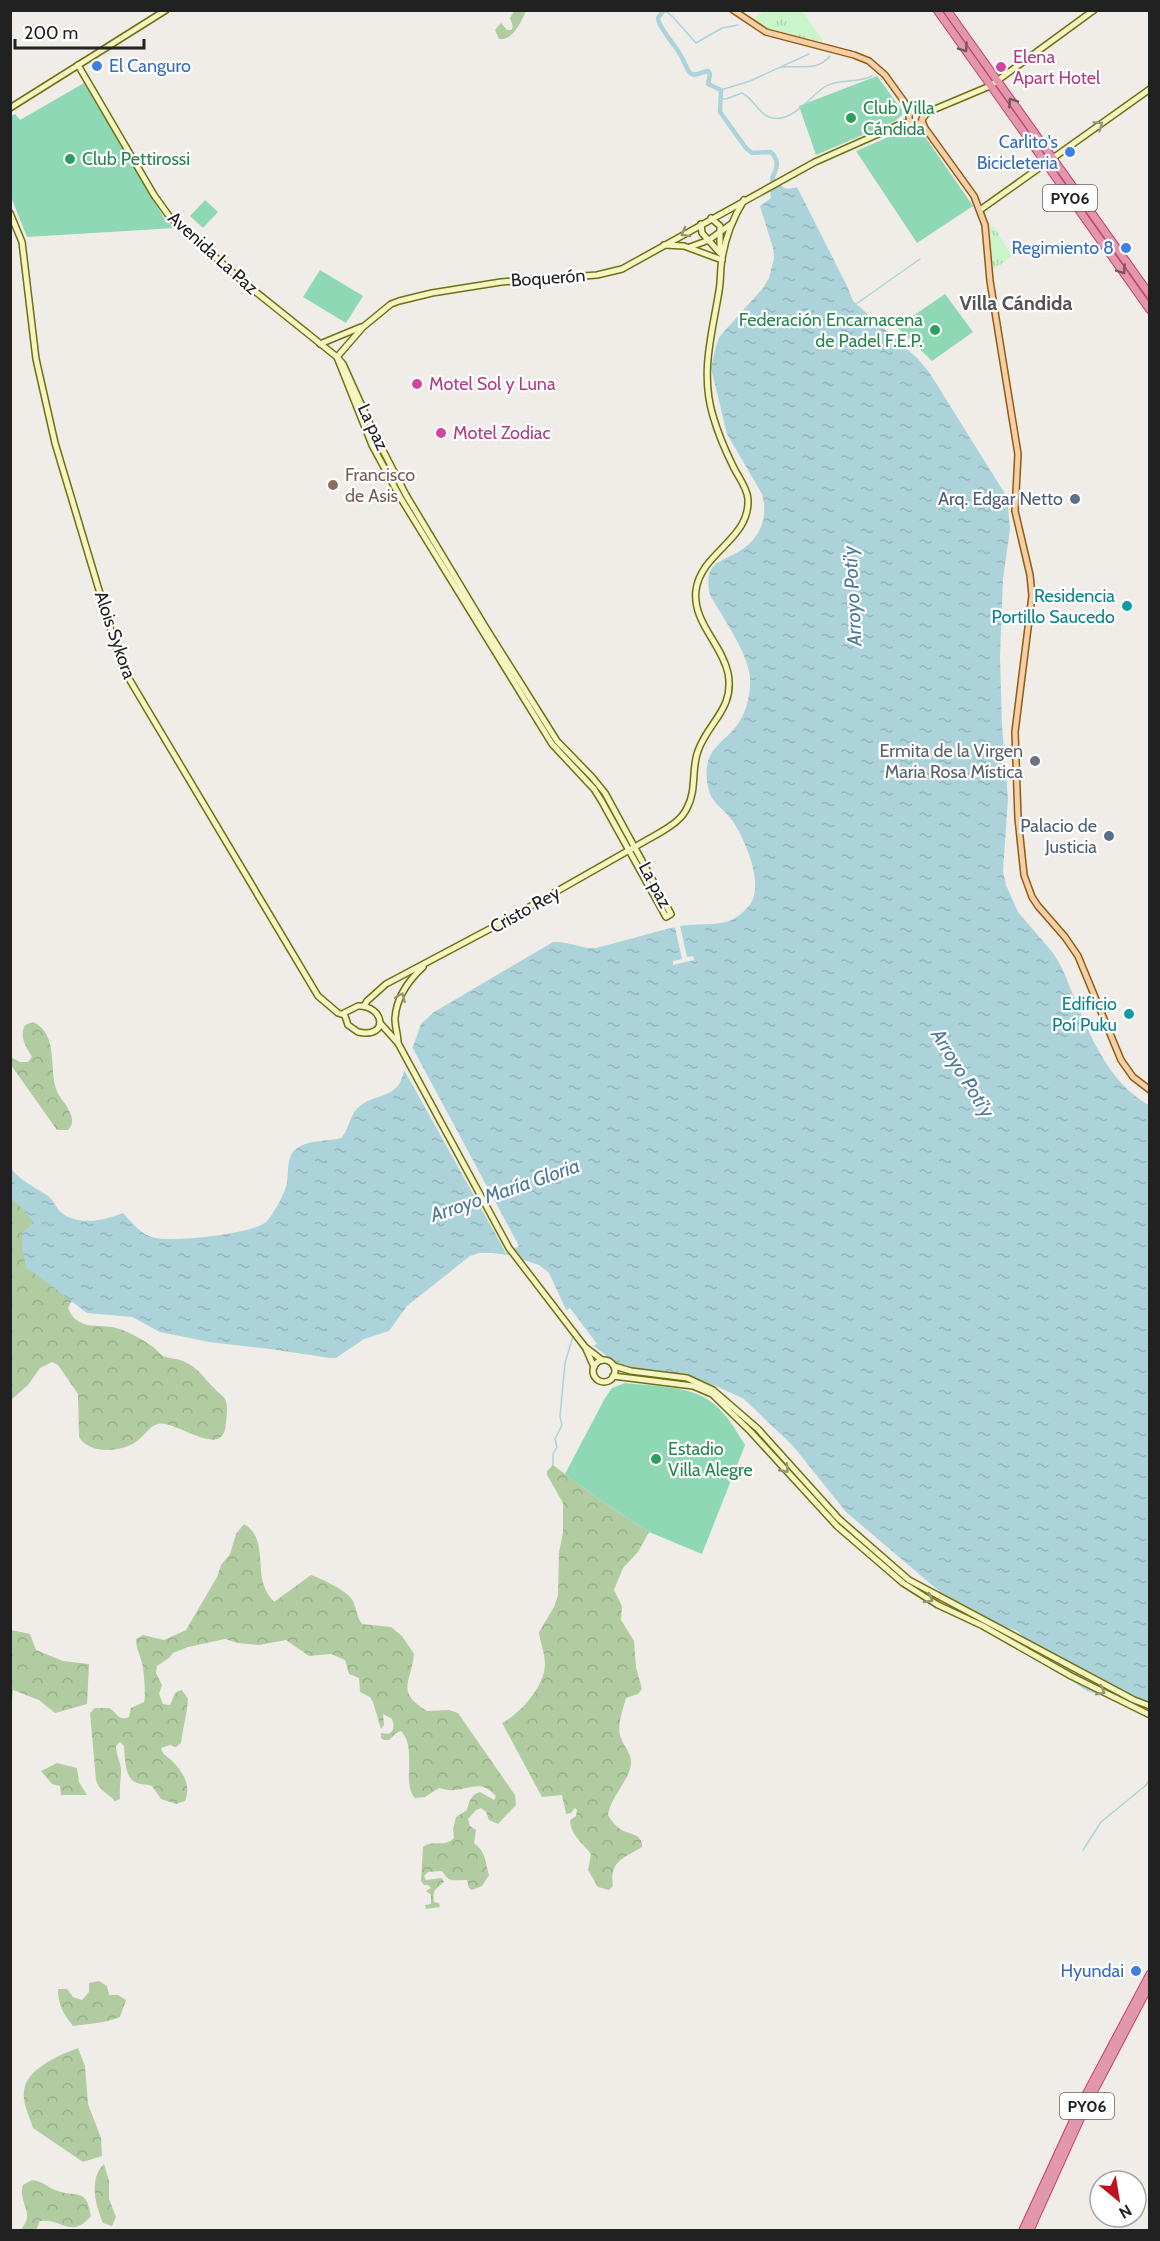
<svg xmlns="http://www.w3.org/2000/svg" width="1160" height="2241" font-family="Cabin,sans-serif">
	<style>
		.forest { fill: url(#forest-crowns) }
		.park { fill: url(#park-tufts) }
		.pitch { fill: #8ed8b6 }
		.water { fill: url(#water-ripples) }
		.pier { fill: #f0ede9 }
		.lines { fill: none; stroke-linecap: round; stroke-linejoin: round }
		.stream { stroke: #add3da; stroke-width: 1.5 }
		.canal { stroke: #add3da; stroke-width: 4.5 }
		.secondary-casing { stroke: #6d710f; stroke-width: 8 }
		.primary-casing { stroke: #915c0d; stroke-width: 8 }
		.highway-casing { stroke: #cd3775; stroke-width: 9 }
		.secondary { stroke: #f5f4c2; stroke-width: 5 }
		.primary { stroke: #f4cfaa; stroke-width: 5 }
		.highway { stroke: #e098aa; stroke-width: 7 }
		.oneway { stroke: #77575f }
		.oneway2 { stroke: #96957a }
		.shop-dot { fill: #3f7fe0; stroke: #fff; stroke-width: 2 }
		.hotel-dot { fill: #d1479c; stroke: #fff; stroke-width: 2 }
		.leisure-dot { fill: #2e9e5b; stroke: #fff; stroke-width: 2 }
		.education-dot { fill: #8d6e63; stroke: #fff; stroke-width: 2 }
		.service-dot { fill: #5c6f8a; stroke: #fff; stroke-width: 2 }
		.culture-dot { fill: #0f9aa8; stroke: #fff; stroke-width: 2 }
		.worship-dot { fill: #6b7280; stroke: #fff; stroke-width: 2 }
		.labels { text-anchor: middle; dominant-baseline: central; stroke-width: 4.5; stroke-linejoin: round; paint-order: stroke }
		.shield { fill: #fff; stroke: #646464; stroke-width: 1.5 }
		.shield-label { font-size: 16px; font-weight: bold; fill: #212121 }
		.hotel-label { font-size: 18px; fill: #b23c85; stroke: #fff; text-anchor: start }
		.shop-label { font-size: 18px; fill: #366cbe; stroke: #fff; text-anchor: end }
		.leisure-label { font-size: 18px; fill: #27864d; stroke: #fff; text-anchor: start }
		.street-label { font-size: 18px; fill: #212121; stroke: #fff }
		.education-label { font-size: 18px; fill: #785e54; stroke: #fff; text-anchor: start }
		.service-label { font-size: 18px; fill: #4e5e75; stroke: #fff; text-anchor: end }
		.culture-label { font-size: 18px; fill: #0d838f; stroke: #fff; text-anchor: end }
		.worship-label { font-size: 18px; fill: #5b616d; stroke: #fff; text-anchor: end }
		.neighbourhood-label { font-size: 20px; font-weight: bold; fill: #545454; stroke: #fff }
		.water-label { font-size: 20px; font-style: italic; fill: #4e799a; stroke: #fff }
	</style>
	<defs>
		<pattern id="forest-crowns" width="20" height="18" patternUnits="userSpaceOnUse" patternTransform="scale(1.5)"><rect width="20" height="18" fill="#b1cca1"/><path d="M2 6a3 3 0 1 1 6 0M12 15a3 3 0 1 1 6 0" fill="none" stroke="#98af8a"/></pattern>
		<pattern id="park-tufts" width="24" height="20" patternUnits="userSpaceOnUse" patternTransform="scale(1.5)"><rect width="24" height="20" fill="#caf5cb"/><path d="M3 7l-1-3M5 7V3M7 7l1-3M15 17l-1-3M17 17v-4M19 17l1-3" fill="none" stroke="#add2ae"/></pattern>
		<pattern id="water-ripples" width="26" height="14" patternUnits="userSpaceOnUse" patternTransform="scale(1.5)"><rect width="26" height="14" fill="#add3da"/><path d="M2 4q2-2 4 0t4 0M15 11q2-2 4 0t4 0" fill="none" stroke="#95b5bb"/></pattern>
	</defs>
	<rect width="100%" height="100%" fill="#f0ede9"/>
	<g class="forest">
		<path d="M514 11H526C521 22 513 41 499 39L495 30 501 23 507 30H511L513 27 510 18Z"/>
		<path d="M33 1022C57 1033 50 1064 55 1085 57 1094 61 1098 66 1105 71 1114 76 1122 68 1130H57L11 1065V1057L20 1062H28L32 1057C26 1046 19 1037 25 1025Z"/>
		<path d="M11 1193 23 1200 77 1297 71 1302 68 1308C71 1316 76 1321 84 1324 94 1327 105 1325 116 1328 128 1331 142 1339 153 1347 156 1349 159 1353 163 1356 170 1359 178 1358 185 1362 199 1368 205 1380 215 1389 218 1393 223 1395 225 1399 228 1405 227 1415 226 1422 225 1463 175 1419 158 1424 150 1426 144 1436 137 1441 123 1452 89 1455 79 1437L78 1394 58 1365 52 1362 40 1368 28 1385 11 1400Z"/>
		<path d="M553 1465 596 1497 649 1532 638 1552 623 1568 614 1590 622 1606 621 1620 634 1641 636 1667 642 1689 638 1694 626 1698C623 1710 616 1727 621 1738 624 1747 632 1754 631 1764 630 1779 610 1798 608 1815 612 1822 619 1830 626 1832 635 1835 642 1836 642 1847 624 1858 609 1861 613 1886L609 1890 598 1887 588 1870 591 1854C582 1842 571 1836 570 1820L576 1816 577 1810 575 1808 571 1813 566 1814 562 1795 542 1797 502 1723C520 1714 545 1686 545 1664 545 1653 540 1643 539 1632L554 1607 558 1595 559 1552 563 1532V1503L547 1475V1471Z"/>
		<path d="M244 1524C266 1537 257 1565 264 1586 266 1592 270 1597 274 1602L311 1575C322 1579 348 1591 353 1601 357 1610 356 1616 362 1624L391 1627 402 1636 414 1654C411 1684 395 1691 427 1711L449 1710 458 1713 515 1795 516 1805 498 1824 489 1820 486 1812 481 1808 476 1810 468 1819 470 1826 476 1830 474 1843C486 1852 485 1861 489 1875L482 1886 472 1890 469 1888 467 1880C453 1880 449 1883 442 1871L428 1872 424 1876 426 1880 442 1878 444 1882C436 1889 432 1890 434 1902L439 1903 440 1907 426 1909 425 1905 431 1904V1895L426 1891 431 1888 428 1885H424L421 1881 423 1847C432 1839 445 1848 454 1838L453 1829 456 1817 467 1810C469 1803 470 1795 480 1792L494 1800 496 1796C480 1779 472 1789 454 1790 449 1791 444 1789 439 1788L425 1797 415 1798C401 1783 418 1749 401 1731L396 1733 389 1740H384L381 1738V1733L388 1734C395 1731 394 1725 392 1719L383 1714 384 1725 381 1729 373 1702 370 1697 360 1692 359 1678 349 1674 345 1660 331 1654 309 1656 286 1640 259 1645 238 1643 225 1639 188 1647 173 1653 169 1658 157 1666 156 1673 162 1685 159 1694 163 1704 170 1705C174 1699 172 1692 182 1690L188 1699C187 1714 183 1728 181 1743L176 1747 170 1745 161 1748C163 1755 165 1755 170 1759 182 1770 192 1785 185 1801L176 1804 161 1799 152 1786C147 1784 142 1785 137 1783 124 1779 125 1756 124 1746L120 1742 116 1746C116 1755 121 1762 121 1770 121 1780 119 1789 120 1799L115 1801C108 1793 99 1791 96 1780L90 1713 95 1708H109C117 1712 119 1722 129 1717L131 1708 144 1702C146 1695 144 1671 142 1663 140 1654 136 1649 136 1639L143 1635 164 1640 186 1630 217 1577 221 1565 230 1554 236 1534Z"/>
		<polygon points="11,1630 30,1634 36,1650 63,1661 89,1664 87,1704 55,1713 39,1700 13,1690 11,1710"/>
		<polygon points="57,1763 77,1768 79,1782 87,1795 61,1795 60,1786 52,1784 41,1771"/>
		<path d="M99 1981 107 1986 109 1995H118L126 2000 120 2017C106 2023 88 2024 73 2026 63 2014 58 2004 58 1989H67L73 1997 82 2000 89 1992V1983Z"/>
		<path d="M78 2048 85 2066 88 2104 101 2138 102 2156 83 2162 33 2128C30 2118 22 2102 24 2091 26 2069 59 2055 78 2048Z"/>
		<path d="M104 2164 109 2181V2199L116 2217 112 2226 103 2223C96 2206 88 2179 104 2164Z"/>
		<path d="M32 2180C43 2181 48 2188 58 2191 78 2198 86 2187 91 2216 70 2240 63 2218 40 2221L36 2230H21C22 2227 25 2225 26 2221 31 2210 18 2199 23 2185Z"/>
	</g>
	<g class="park">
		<polygon points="765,11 802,11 824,42 772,31 753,21 754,18"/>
		<polygon points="991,226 994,227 1012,256 993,270 991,268 988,229"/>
	</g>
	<g class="pitch">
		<polygon points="877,76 902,110 902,115 895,121 816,155 799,106"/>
		<polygon points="84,83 164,218 175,228 27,237 11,197 11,116 15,114 20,120"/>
		<polygon points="907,129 921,131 973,206 917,243 856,151"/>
		<polygon points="205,200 218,212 203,228 190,216"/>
		<polygon points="320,270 363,296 346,323 303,297"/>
		<polygon points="945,294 973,332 932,361 897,327"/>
		<path d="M625 1383C650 1386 684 1385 707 1399 724 1409 735 1429 745 1445L702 1554 649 1532 596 1497 565 1474 605 1398 612 1388Z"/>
	</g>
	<path class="water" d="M772 178 777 179C783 190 786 190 797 187L847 286 853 301 918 359 929 372 1007 497 1010 529 1003 579 1000 657 1002 726 1008 799 1003 871 1006 885 1018 912 1053 953 1061 966C1083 1015 1100 1078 1149 1105V1708L1087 1691 1072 1681 1017 1631 968 1615 959 1608 846 1512 793 1446 744 1399 716 1386 697 1381 648 1375 616 1363 591 1344 570 1318 549 1273 539 1265 509 1255 492 1253H479L470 1256 407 1306 389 1331 364 1339 336 1358H330L270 1349 209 1342 160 1332 132 1317 87 1313 26 1267 22 1246V1232L34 1223 18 1204 11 1200 10 1167C20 1181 35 1187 48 1196 54 1201 57 1210 63 1214 82 1226 105 1220 123 1213 132 1223 142 1236 156 1238 174 1242 258 1234 268 1220 275 1211 284 1195 287 1183 289 1171 286 1157 296 1149 309 1139 327 1142 341 1138 350 1129 349 1114 360 1106 373 1095 390 1098 400 1083L421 1024 434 1012 553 942C569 941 581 949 596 948 624 941 652 932 680 926 696 923 714 926 729 921 736 918 743 913 748 907 766 888 746 842 734 823 725 809 711 804 708 787 700 744 728 745 742 717 748 705 751 689 750 677 747 651 723 618 710 595 702 559 724 563 744 548 762 535 768 515 762 494L727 434 711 368 716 346 720 336 763 288 769 278 774 258 773 248 760 206 771 198 769 184Z"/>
	<g class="pier">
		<polygon points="680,926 687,957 693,956 694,960 673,965 673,961 682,959 675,927"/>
		<polygon points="411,1045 519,1246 506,1253 403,1068"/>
		<polygon points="570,1308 597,1344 591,1347 568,1320 564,1312"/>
	</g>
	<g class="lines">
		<g class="stream">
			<polyline points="664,10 672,16 696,43 722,28 738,25"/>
			<path d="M781 67C799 65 817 72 830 56"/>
			<polyline points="721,90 750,81 809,54"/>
			<path d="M720 99H726L742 93C753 98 758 113 769 117 790 125 809 98 823 88 837 78 857 84 872 76"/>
			<polyline points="856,304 920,259"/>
			<polyline points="553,1465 553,1454 557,1447 555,1439 562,1425 560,1416 565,1363 573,1336"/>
			<polyline points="1083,1850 1101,1822 1145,1786 1150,1779"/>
		</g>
		<path class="canal" d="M664 10 658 18C658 26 673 43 678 51 683 58 685 66 690 73L694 75 708 71 710 74 708 84 721 90 720 112 746 148 752 153 771 152C780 161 777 169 772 178L774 183"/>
		<g class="secondary-casing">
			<g id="secondary">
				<polyline points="78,65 154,195 169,216 241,280 337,357 343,364 375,435 406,495 486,628 557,741 592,777 605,793 671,914 666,917 601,800 594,789 552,744 400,497 372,445 337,357"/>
				<polyline points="10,108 166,10"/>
				<polyline points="919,111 928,112"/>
				<polyline points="922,119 928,112 990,86 1094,10"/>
				<polyline points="980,210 1150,89"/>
				<polyline points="10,213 22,242 36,359 55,443 122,667 318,996 338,1013 344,1015"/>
				<polyline points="711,218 720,226 720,253"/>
				<polyline points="701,224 702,233 720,253"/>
				<polyline points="664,245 684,246 722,260"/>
				<polyline points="690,247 709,240 731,224"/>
				<polyline points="320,344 361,327"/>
				<polyline points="337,357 363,327 391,304 399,301 432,293 501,282 597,275 622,269 815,162 903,123 913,124"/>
				<path d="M358 1006C384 1005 390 1039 358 1032L348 1025 344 1013Z"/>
				<path d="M364 1006 367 1001 386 984 501 923 661 832C671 826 682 819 687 808 697 790 691 769 698 751 708 722 735 709 728 673 722 644 692 622 696 590 701 552 750 540 748 499 747 487 738 477 733 466 725 450 718 433 713 416 700 373 712 334 719 291 721 280 720 270 722 259 725 239 733 218 744 200"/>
				<polyline points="380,1023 398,1043 509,1248 585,1347 602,1360"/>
				<path d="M398 1043C398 1035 395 1027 395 1019 396 998 409 980 423 967"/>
				<polyline points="586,1349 594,1367"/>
				<circle cx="604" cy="1371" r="11"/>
				<polyline points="614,1366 631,1371 687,1378 713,1390 758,1429 839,1519 909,1580 1134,1700 1150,1706"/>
				<polyline points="613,1376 693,1386 712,1394 751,1432 837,1526 903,1583 938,1605 983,1626 1071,1676 1150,1715"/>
			</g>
		</g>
		<g class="primary-casing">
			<g id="primary">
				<polyline points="733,10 766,32 854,55 869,61 885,75 908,107 909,115"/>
				<circle cx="916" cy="117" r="7"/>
				<polyline points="922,121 925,128 974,196 985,225 990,281 1018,454 1015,511 1030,575 1032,596 1015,732 1018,818 1024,875 1032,897 1038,906 1065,937 1078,956 1121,1060 1133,1077 1150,1090"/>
			</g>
		</g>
		<g class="highway-casing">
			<g id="highway">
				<polyline points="937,10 1150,310"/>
				<polyline points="947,10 1150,295"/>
				<polyline points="1023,2230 1081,2104 1150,1974"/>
				<polyline points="1030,2230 1086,2106 1150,1984"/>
			</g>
		</g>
		<use href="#secondary" class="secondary"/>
		<use href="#primary" class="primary"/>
		<use href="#highway" class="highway"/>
	</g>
	<defs><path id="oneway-chevron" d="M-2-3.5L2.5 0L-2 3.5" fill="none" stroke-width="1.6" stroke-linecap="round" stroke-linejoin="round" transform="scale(1.5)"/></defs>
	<g class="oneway">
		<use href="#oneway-chevron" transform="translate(964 48) rotate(55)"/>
		<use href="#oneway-chevron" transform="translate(1012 102) rotate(-125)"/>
		<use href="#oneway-chevron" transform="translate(1122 270) rotate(55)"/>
	</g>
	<g class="oneway2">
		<use href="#oneway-chevron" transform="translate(1099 125) rotate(-35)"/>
		<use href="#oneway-chevron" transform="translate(685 233) rotate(151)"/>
		<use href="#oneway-chevron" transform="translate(401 997) rotate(-68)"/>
		<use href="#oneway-chevron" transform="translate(785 1469) rotate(48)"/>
		<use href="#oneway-chevron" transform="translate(929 1599) rotate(30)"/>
		<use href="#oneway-chevron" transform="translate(1101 1691) rotate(27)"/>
	</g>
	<g class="shop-dot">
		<circle cx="97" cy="66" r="6"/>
		<circle cx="1070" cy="152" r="6"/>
		<circle cx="1126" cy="248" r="6"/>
		<circle cx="1136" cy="1971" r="6"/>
	</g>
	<g class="hotel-dot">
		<circle cx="1001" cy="67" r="6"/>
		<circle cx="417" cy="384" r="6"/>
		<circle cx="441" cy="433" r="6"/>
	</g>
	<g class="leisure-dot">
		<circle cx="851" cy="118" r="6"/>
		<circle cx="70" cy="159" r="6"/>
		<circle cx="935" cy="330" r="6"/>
		<circle cx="656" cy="1459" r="6"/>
	</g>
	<circle class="education-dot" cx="333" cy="485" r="6"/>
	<g class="service-dot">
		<circle cx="1075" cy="499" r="6"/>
		<circle cx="1109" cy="836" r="6"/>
	</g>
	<g class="culture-dot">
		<circle cx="1127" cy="606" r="6"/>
		<circle cx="1129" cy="1014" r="6"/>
	</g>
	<circle class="worship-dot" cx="1035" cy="761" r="6"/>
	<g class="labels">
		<g class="shield">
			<rect x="1043" y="185" width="54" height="26" rx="4.5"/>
			<rect x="1060" y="2093" width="54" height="26" rx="4.5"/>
		</g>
		<g class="shield-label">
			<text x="1070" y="198">PY06</text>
			<text x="1087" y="2106">PY06</text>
		</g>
		<g class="hotel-label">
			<text x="1013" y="57">Elena<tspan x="1013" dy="21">Apart Hotel</tspan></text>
			<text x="429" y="384">Motel Sol y Luna</text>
			<text x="453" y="433">Motel Zodiac</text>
		</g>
		<g class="shop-label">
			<text x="109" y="66" text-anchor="start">El Canguro</text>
			<text x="1058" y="142">Carlito's<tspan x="1058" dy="21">Bicicleteria</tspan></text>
			<text x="1114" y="248">Regimiento 8</text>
			<text x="1124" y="1971">Hyundai</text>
		</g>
		<g class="leisure-label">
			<text x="863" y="108">Club Villa<tspan x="863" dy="21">Cándida</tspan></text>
			<text x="82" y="159">Club Pettirossi</text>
			<text x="923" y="320" text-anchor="end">Federación Encarnacena<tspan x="923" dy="21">de Padel F.E.P.</tspan></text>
			<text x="668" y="1449">Estadio<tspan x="668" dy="21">Villa Alegre</tspan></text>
		</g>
		<g class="street-label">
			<text transform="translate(213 253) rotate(42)">Avenida La Paz</text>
			<text transform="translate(548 278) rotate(-4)">Boquerón</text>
			<text transform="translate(373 427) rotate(65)">La paz</text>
			<text transform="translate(115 635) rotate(71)">Alois Sykora</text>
			<text transform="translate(655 885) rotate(62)">La paz</text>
			<text transform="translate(525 910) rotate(-29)">Cristo Rey</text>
		</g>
		<g class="education-label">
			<text x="345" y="475">Francisco<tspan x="345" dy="21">de Asis</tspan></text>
		</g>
		<g class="service-label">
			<text x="1063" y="499">Arq. Edgar Netto</text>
			<text x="1097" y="826">Palacio de<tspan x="1097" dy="21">Justicia</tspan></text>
		</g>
		<g class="culture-label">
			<text x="1115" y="596">Residencia<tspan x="1115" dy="21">Portillo Saucedo</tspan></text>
			<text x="1117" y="1004">Edificio<tspan x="1117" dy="21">Poí Puku</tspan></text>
		</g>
		<g class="worship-label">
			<text x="1023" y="751">Ermita de la Virgen<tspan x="1023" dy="21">Maria Rosa Mística</tspan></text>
		</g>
		<g class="neighbourhood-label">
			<text x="1016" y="303">Villa Cándida</text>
		</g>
		<g class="water-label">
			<text transform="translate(852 596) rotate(-93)">Arroyo Poti'y</text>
			<text transform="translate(963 1073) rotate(58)">Arroyo Poti'y</text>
			<text transform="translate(505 1190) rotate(-19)">Arroyo María Gloria</text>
		</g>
	</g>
	<rect width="1160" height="2241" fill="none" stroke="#212121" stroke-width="24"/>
	<g transform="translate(1118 2199) rotate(150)"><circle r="28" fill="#ffffff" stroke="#a6a6a6" stroke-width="1.5"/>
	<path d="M0-4.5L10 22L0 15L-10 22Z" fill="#c0121e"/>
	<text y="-9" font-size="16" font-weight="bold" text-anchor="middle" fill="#212121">N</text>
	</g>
	<path d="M15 39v9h129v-9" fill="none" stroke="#212121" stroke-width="3"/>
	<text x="24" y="39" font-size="18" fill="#212121" stroke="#ffffff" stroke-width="4.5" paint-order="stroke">200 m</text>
</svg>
